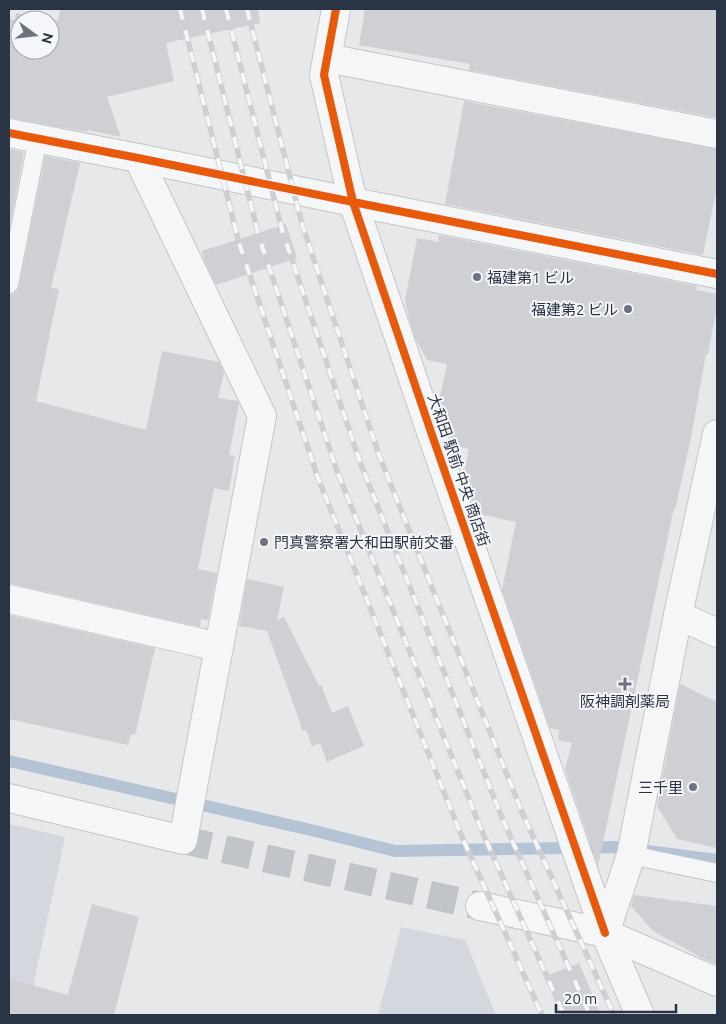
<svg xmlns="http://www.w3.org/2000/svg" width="726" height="1024" font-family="Ubuntu,'Noto Sans JP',sans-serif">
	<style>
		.built { fill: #d4d7dd }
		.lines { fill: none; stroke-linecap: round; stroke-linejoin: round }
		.stream { stroke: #b4c4d5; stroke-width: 12 }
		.building { fill: #ced0d3; fill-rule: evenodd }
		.street-tunnel { stroke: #c1c4c9; stroke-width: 28; stroke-dasharray: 28 14; stroke-linecap: butt }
		.lane-casing { stroke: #c4c6c8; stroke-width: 20 }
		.street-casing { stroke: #c4c6c8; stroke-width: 30 }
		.lane { stroke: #f5f6f7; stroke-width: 18 }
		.street { stroke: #f5f6f7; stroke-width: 28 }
		.rail-casing { stroke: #cecfd2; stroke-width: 5.5 }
		.rail { stroke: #f4f6f9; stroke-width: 4; stroke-dasharray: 11; stroke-linecap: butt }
		.cycleway-casing { stroke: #f4f6f9; stroke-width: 11 }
		.cycleway { stroke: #e8590c; stroke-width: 8 }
		.poi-dot { fill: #6c737f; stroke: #f4f6f9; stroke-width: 2 }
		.labels { text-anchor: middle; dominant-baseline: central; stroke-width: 4; stroke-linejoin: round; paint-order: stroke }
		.poi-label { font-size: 15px; fill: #2b3445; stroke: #f4f6f9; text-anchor: start }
		.street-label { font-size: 15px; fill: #2b3445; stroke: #f4f6f9 }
	</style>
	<rect width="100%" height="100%" fill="#e6e8ea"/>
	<g class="built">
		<polygon points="9,824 65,837 27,1015 9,1015"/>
		<polygon points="401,927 465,940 496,1015 378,1015"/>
	</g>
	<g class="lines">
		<polyline class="stream" points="9,761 311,830 395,851 616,847 717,860"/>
	</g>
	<g class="building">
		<path d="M60 9H258L260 23 166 43 174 81 107 97 121 137 88 130 87 132 9 118V19L15 20 16 13 58 21ZM20 20H50V50H20Z"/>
		<polygon points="365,9 717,9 717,118 469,70 470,64 359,45"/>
		<polygon points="464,101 717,149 717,187 703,255 445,204"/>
		<polygon points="9,149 24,152 9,231"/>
		<polygon points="45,156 80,163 51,288 59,289 36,401 146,430 162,351 219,362 224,372 218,398 238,401 239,404 229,455 235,456 229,491 214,488 198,569 217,573 208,620 201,619 200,627 12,584 9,584 9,294 13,294 17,291 19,286"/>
		<polygon points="286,224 297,258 216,285 204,260 202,251"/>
		<polygon points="439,235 697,286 696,290 717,294 717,306 708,354 706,354 691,437 675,510 674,508 598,866 565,769 572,743 558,740 559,730 550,728 502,590 516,522 480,514 481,503 471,500 466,486 467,483 465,482 463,476 469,449 453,445 455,438 449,437 449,431 447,431 438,405 447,364 427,360 415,338 410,322 405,300 417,238 438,242"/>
		<polygon points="247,579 284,587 277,620 284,617 319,686 321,685 332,713 348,706 364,746 327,762 320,743 312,746 306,730 303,731 267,631 239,626"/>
		<polygon points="9,615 155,648 135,735 131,734 128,745 9,719"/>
		<polygon points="680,684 717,702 717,848 677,839 657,806"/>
		<polygon points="634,895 717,906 717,965 700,957 653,931 631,906"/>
		<polygon points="92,904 139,917 114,1015 9,1015 9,979 68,995"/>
		<polygon points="579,963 601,1015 563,1015 546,976"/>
	</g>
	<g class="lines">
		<polyline class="street-tunnel" points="183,840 480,906"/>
		<g class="lane-casing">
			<g id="lane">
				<polyline points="9,284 38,138"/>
				<polyline points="631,855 717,873"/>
			</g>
		</g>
		<g class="street-casing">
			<g id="street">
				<polyline points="336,9 324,75 353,202 431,432 605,933"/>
				<polyline points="327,58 717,134"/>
				<polyline points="9,133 138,158 353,202 717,274"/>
				<polyline points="9,599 219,647"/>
				<polyline points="678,615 717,633"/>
				<polyline points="9,798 183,840 262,416 138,158"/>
				<polyline points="480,906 605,933 640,1015"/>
				<polyline points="605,933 631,855 678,615 717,434"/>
				<polyline points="605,933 717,982"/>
			</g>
		</g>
		<use href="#lane" class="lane"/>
		<use href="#street" class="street"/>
		<g class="rail-casing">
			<g id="rail">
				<polyline points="180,9 239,243 318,478 462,837 542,1015"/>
				<polyline points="202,9 259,237 337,471 481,829 564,1015"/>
				<polyline points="226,9 282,230 360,462 503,820 590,1015"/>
				<polyline points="247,9 302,224 379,455 522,812 614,1015"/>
			</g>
		</g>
		<use href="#rail" class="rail"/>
		<g class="cycleway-casing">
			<g id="cycleway">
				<polyline points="336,9 324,75 353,202 431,432 605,933"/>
				<polyline points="9,133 138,158 353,202 717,274"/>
			</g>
		</g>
		<use href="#cycleway" class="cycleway"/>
	</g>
	<g class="poi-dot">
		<circle cx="477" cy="277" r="5"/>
		<circle cx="628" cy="309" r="5"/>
		<circle cx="264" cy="542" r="5"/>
		<path d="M622.5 676.5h5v5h5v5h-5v5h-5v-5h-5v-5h5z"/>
		<circle cx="693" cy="787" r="5"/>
	</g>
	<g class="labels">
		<g class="poi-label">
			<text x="487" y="277">福建第1 ビル</text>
			<text x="618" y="309" text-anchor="end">福建第2 ビル</text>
			<text x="274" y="542">門真警察署大和田駅前交番</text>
			<text x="625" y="701" text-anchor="middle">阪神調剤薬局</text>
			<text x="683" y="787" text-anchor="end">三千里</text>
		</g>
		<g class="street-label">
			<text transform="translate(459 470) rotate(71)">大和田 駅前 中央 商店街</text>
		</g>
	</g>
	<rect width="726" height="1024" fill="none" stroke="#2b3445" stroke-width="20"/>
	<g transform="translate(35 35) rotate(105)"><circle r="24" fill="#f4f6f9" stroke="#a4a8b1"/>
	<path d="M0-4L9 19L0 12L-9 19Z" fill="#6c737f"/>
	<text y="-8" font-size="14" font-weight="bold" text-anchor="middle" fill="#2b3445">N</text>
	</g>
	<path d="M556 1004v8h120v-8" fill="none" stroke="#2b3445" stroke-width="2.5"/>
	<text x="564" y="1004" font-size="15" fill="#2b3445" stroke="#f4f6f9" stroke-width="4" paint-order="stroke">20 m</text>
</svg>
